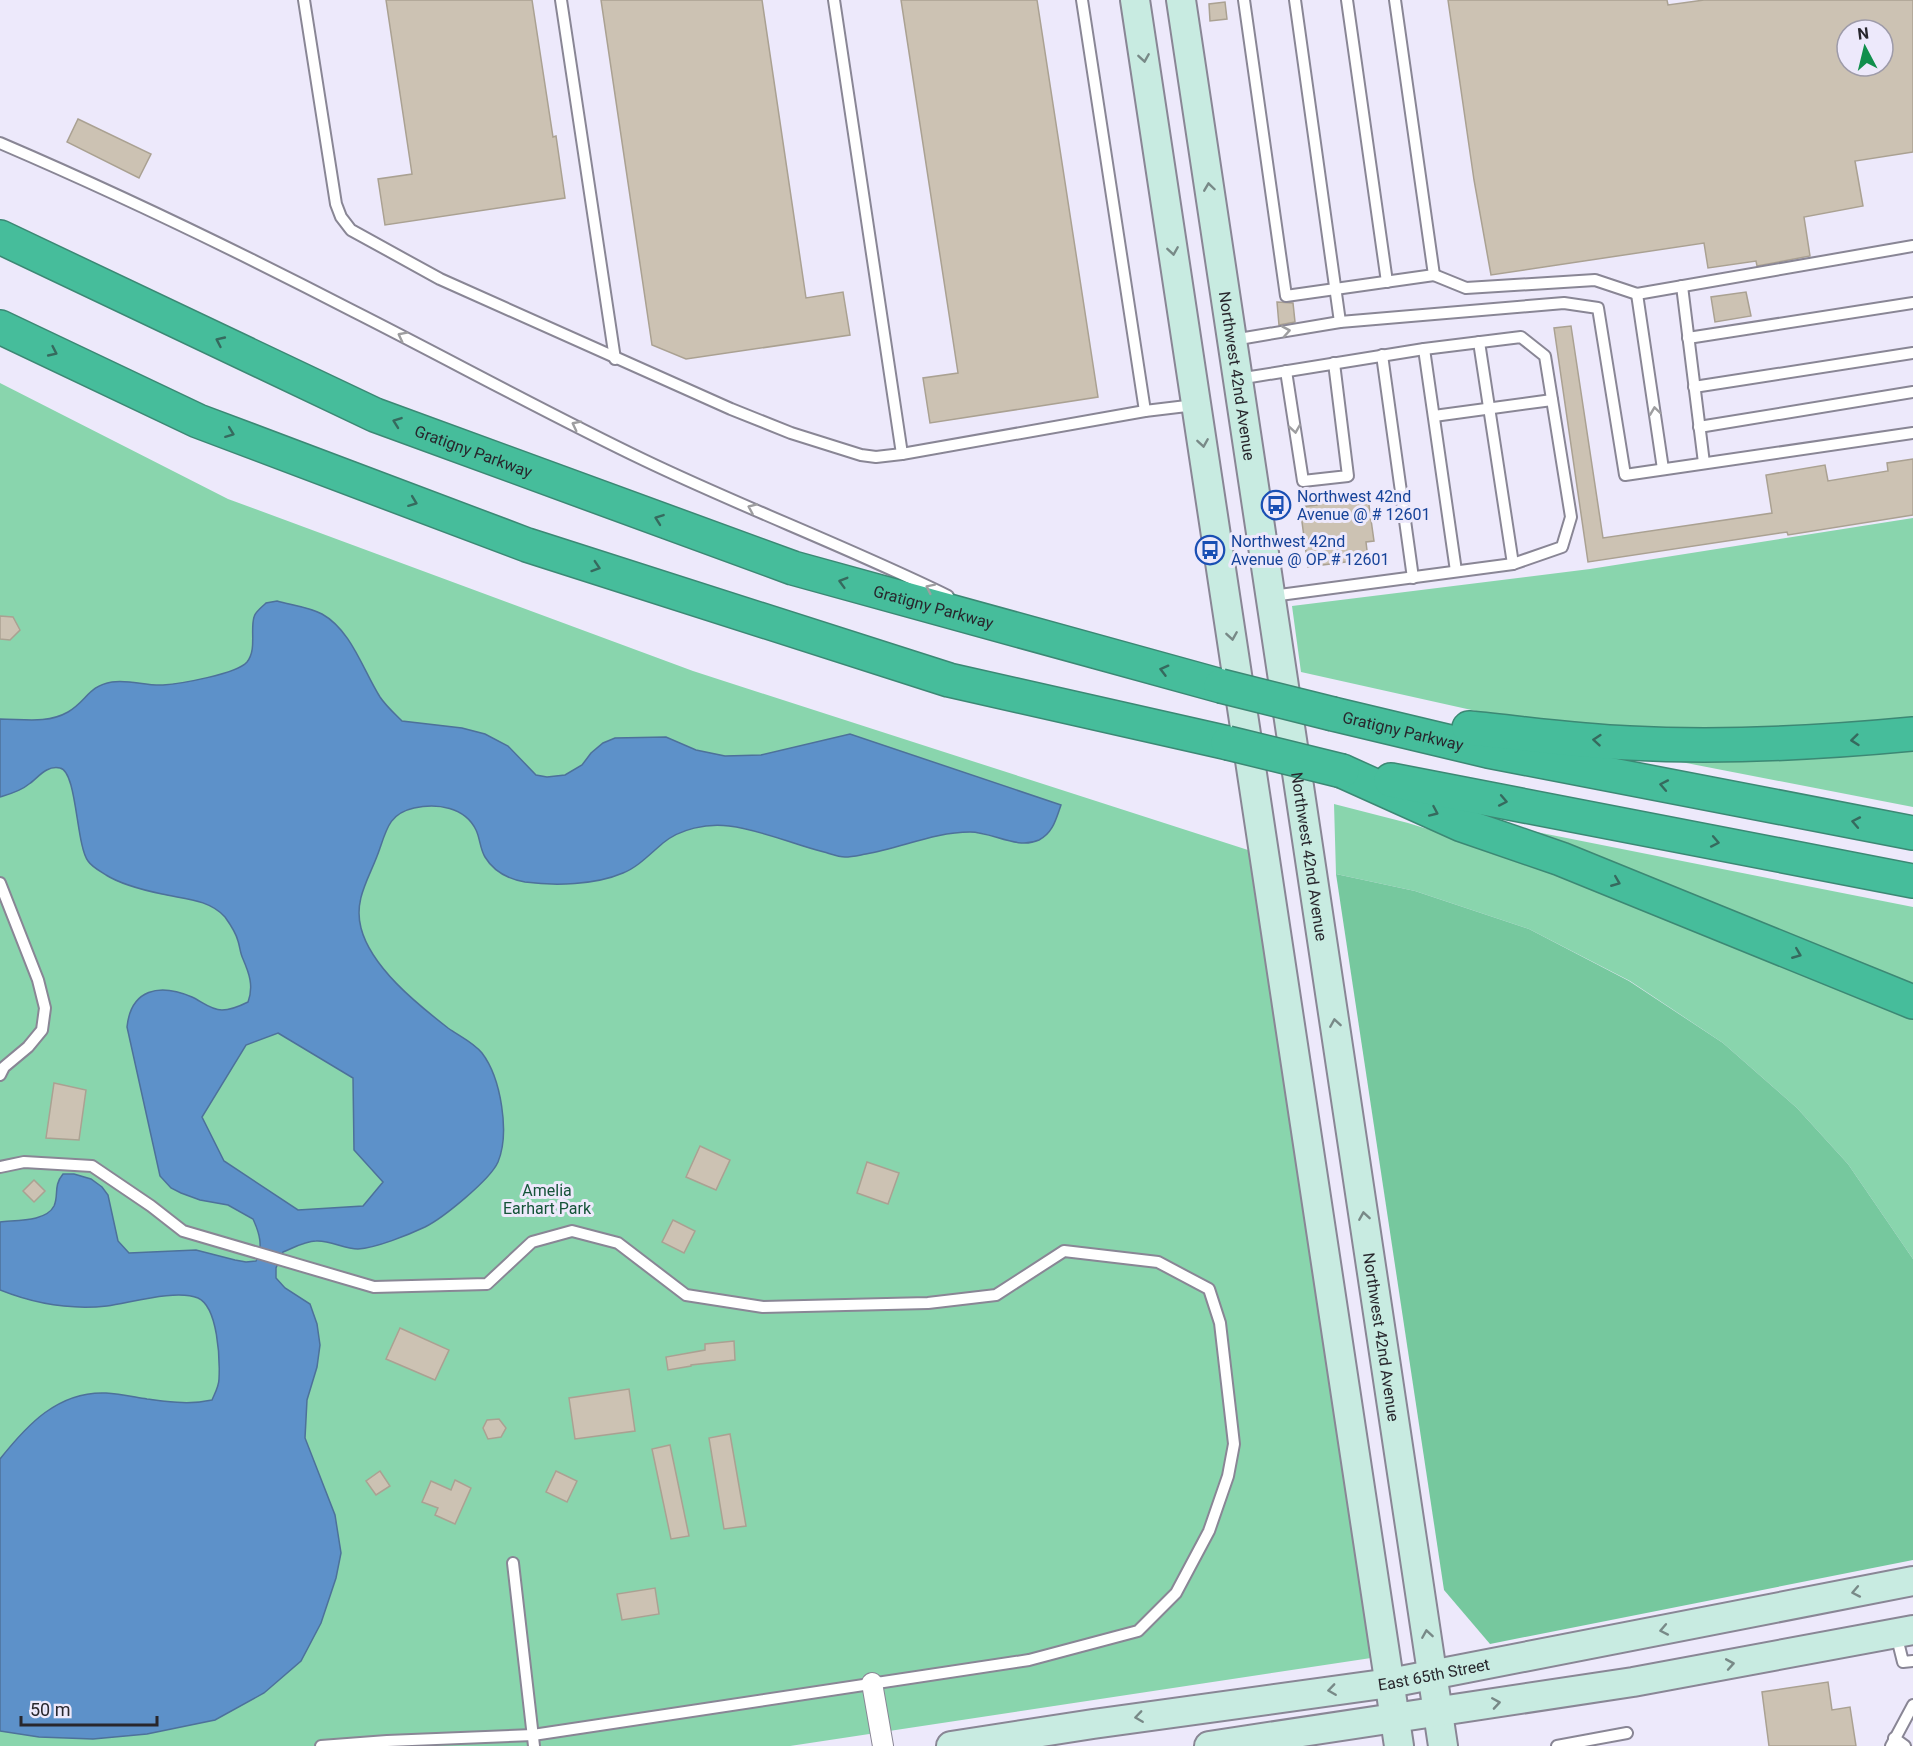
<svg xmlns="http://www.w3.org/2000/svg" width="1913" height="1746" font-family="Roboto,sans-serif">
	<style>
		.green { fill: #89d5ad }
		.forest { fill: #76c89e }
		.water { fill: #5d91c9; stroke: #4d719a; stroke-width: 1.5; fill-rule: evenodd }
		.building { fill: #ccc2b3; stroke: #aaa192; stroke-width: 1.5; fill-rule: evenodd }
		.lines { fill: none; stroke-linecap: round; stroke-linejoin: round }
		.service-casing { stroke: #898695; stroke-width: 14 }
		.minor-casing { stroke: #898695; stroke-width: 22 }
		.secondary-casing { stroke: #898695; stroke-width: 32 }
		.motorway-casing { stroke: #3c8874; stroke-width: 36 }
		.service { stroke: #fff; stroke-width: 10 }
		.minor { stroke: #fff; stroke-width: 20 }
		.secondary { stroke: #c8ebe1; stroke-width: 28 }
		.motorway { stroke: #46bd9b; stroke-width: 33 }
		.motorway-bridge-casing { stroke: #3c8874; stroke-width: 36; stroke-linecap: butt }
		.motorway-bridge { stroke: #46bd9b; stroke-width: 33 }
		.oneway { stroke: #788987 }
		.oneway2 { stroke: #9e9ea0 }
		.oneway3 { stroke: #366a5e }
		.labels { text-anchor: middle; dominant-baseline: central; stroke-width: 6; stroke-linejoin: round; paint-order: stroke }
		.street-label { font-size: 16px; fill: #28272d; stroke: #ede9fb }
		.transit-label { font-size: 16px; fill: #164399; stroke: #ede9fb; text-anchor: start }
		.park-label { font-size: 16px; fill: #155439; stroke: #ede9fb }
	</style>
	<rect width="100%" height="100%" fill="#ede9fb"/>
	<g class="green">
		<polygon points="0,383 228,499 693,671 1248,850 1371,1658 790,1746 0,1746"/>
		<polygon points="1913,518 1913,719 1821,727 1651,730 1566,723 1485,713 1301,672 1292,606 1590,569"/>
		<polygon points="1913,740 1913,807 1645,755"/>
		<polygon points="1334,804 1408,823 1492,849 1913,1012 1913,1259 1848,1164 1797,1108 1723,1043 1630,981 1529,929 1415,891 1336,874"/>
		<polygon points="1506,826 1913,907 1913,992"/>
	</g>
	<polygon class="forest" points="1336,874 1415,891 1529,929 1629,981 1723,1043 1797,1108 1848,1164 1913,1259 1913,1560 1490,1644 1444,1590"/>
	<path class="water" d="M277 601C291 605 309 607 322 614 351 630 363 670 380 697 386 706 394 713 402 721L462 728 485 734 508 746 536 775 547 777 565 775 582 765 591 753 603 743 615 738 666 737 696 750 725 756 761 755 850 734 1061 805C1056 819 1053 833 1039 840 1017 850 993 832 970 832 935 832 901 848 866 854 860 855 852 857 845 857 839 857 831 854 824 852 792 844 762 830 729 826 707 823 680 829 663 843 650 854 638 867 623 873 595 885 555 886 525 882 508 879 494 872 485 857 480 849 480 838 476 830 465 807 437 803 414 808 391 813 387 827 380 848 371 876 353 898 361 928 371 967 417 1004 448 1028 459 1036 473 1042 482 1053 501 1078 510 1133 498 1162 490 1180 443 1218 425 1227 408 1235 376 1248 358 1249 344 1249 330 1240 316 1241 305 1241 293 1248 283 1252L276 1268V1278L285 1288 310 1304 317 1324 320 1345 317 1367 307 1400 305 1438 335 1515 341 1553 336 1578 321 1623 301 1661 264 1693 215 1720 147 1734 93 1739 39 1737 0 1731V1459C27 1425 58 1391 106 1393 120 1394 134 1397 147 1399 171 1402 189 1405 212 1400 215 1393 219 1386 219 1379 220 1359 218 1307 198 1298 176 1289 130 1303 107 1306 70 1310 35 1304 0 1290V1222C15 1220 46 1222 54 1206 59 1195 53 1186 63 1174H74L91 1179 102 1187 108 1195 118 1241 129 1253 196 1250 235 1260 246 1262 256 1261C264 1247 259 1232 253 1219L228 1205 200 1200 181 1193 171 1188 160 1176 127 1027C131 989 159 983 192 997 201 1001 211 1010 222 1010 231 1010 240 1006 248 1002 254 986 249 973 243 959 240 953 240 947 238 941 236 933 230 924 225 917 209 899 183 899 162 894 143 890 122 885 106 875 100 871 92 867 88 861 76 845 77 771 60 768 46 765 38 778 29 784 21 791 10 794 0 797V719C23 719 47 724 68 712 87 701 88 686 112 682 128 679 146 686 163 685 179 684 237 674 247 662 257 649 250 631 254 617 255 612 262 607 266 603ZM278 1033 353 1078 354 1150 383 1182 363 1206 298 1210 224 1161 202 1117 246 1045Z"/>
	<g class="building">
		<polygon points="386,0 532,0 553,137 556,136 565,198 385,225 378,179 412,174"/>
		<polygon points="601,0 762,0 806,298 843,292 850,335 686,359 652,345"/>
		<polygon points="901,0 1037,0 1098,397 930,423 923,378 958,373"/>
		<path d="M1448 0H1667L1668 5 1704 0H1913V152L1855 161 1863 206 1804 217 1810 256 1757 266 1756 261 1708 268 1704 243 1491 275 1474 180ZM1847 30H1883V66H1847Z"/>
		<polygon points="1225,2 1227,19 1210,21 1209,4"/>
		<polygon points="78,119 151,154 139,178 67,142"/>
		<polygon points="1746,292 1751,316 1715,322 1711,297"/>
		<polygon points="1277,302 1293,303 1295,322 1279,325"/>
		<polygon points="1571,326 1603,538 1772,513 1766,475 1825,465 1828,481 1888,471 1887,463 1913,459 1913,515 1788,535 1787,532 1588,562 1554,328"/>
		<polygon points="1367,491 1374,541 1366,542 1368,559 1308,567 1300,507 1317,505 1316,498"/>
		<polygon points="0,616 13,617 20,630 10,640 0,639"/>
		<polygon points="54,1083 86,1090 79,1140 46,1138"/>
		<polygon points="700,1146 730,1160 716,1190 686,1177"/>
		<polygon points="867,1162 899,1173 888,1204 857,1193"/>
		<polygon points="34,1180 45,1191 34,1202 23,1191"/>
		<polygon points="673,1220 695,1231 684,1253 662,1242"/>
		<polygon points="400,1328 449,1350 435,1380 386,1359"/>
		<polygon points="734,1341 735,1360 691,1365 691,1366 668,1370 666,1357 705,1350 705,1344"/>
		<polygon points="629,1389 635,1431 575,1439 569,1398"/>
		<polygon points="499,1419 506,1428 501,1437 488,1439 483,1428 487,1420"/>
		<polygon points="730,1434 746,1526 724,1529 709,1438"/>
		<polygon points="670,1445 689,1536 671,1539 652,1449"/>
		<polygon points="380,1471 390,1486 376,1495 366,1481"/>
		<polygon points="556,1471 577,1481 567,1502 546,1492"/>
		<polygon points="455,1480 471,1488 455,1524 435,1515 438,1508 422,1502 431,1481 451,1490"/>
		<polygon points="655,1588 659,1614 622,1620 617,1594"/>
		<polygon points="1828,1682 1832,1710 1850,1707 1856,1746 1769,1746 1762,1692"/>
	</g>
	<g class="lines">
		<g class="service-casing">
			<g id="service">
				<polyline points="304,0 336,204 341,217 351,230 440,279 731,409 791,433 861,455 876,457 902,454 1145,411 1195,405"/>
				<polyline points="561,0 615,359"/>
				<polyline points="834,0 902,454"/>
				<polyline points="1082,0 1145,411"/>
				<polyline points="1244,0 1286,296 1434,275 1395,0"/>
				<polyline points="1295,0 1340,322"/>
				<polyline points="1347,0 1387,282"/>
				<path d="M0 143C119 194 237 251 353 311 450 360 546 413 644 460 744 508 848 547 948 596"/>
				<polyline points="1434,275 1466,288 1595,280 1637,294 1913,246"/>
				<polyline points="1682,286 1704,463"/>
				<polyline points="1637,294 1663,469"/>
				<polyline points="1688,338 1913,303"/>
				<polyline points="1233,340 1340,322 1564,303 1598,308 1625,475 1913,433"/>
				<polyline points="1479,342 1513,564"/>
				<polyline points="1424,349 1456,571"/>
				<polyline points="1382,355 1413,578"/>
				<polyline points="1286,371 1303,481 1348,476 1334,363"/>
				<polyline points="1238,379 1424,349 1521,337 1545,356 1571,517 1562,547 1513,564 1272,596"/>
				<polyline points="1694,387 1913,353"/>
				<polyline points="1434,416 1552,400"/>
				<polyline points="1699,427 1913,392"/>
				<polyline points="0,883 38,980 45,1008 42,1030 28,1047 4,1067 0,1075"/>
				<polyline points="0,1167 24,1162 92,1166 151,1206 183,1231 374,1287 487,1284 532,1242 572,1231 618,1243 686,1295 763,1307 928,1303 996,1295 1064,1251 1158,1262 1209,1289 1220,1323 1234,1444 1228,1476 1209,1531 1176,1593 1138,1631 1029,1660 533,1735 387,1741 321,1746"/>
				<polyline points="513,1563 534,1746"/>
				<polyline points="1896,1634 1903,1662 1913,1661"/>
				<polyline points="1894,1738 1905,1746"/>
				<polyline points="1557,1746 1627,1733"/>
				<polyline points="1891,1746 1913,1705"/>
			</g>
		</g>
		<g class="minor-casing">
			<polyline id="minor" points="872,1683 883,1746"/>
		</g>
		<g class="secondary-casing">
			<g id="secondary">
				<polyline points="1135,0 1399,1746"/>
				<path id="s1" d="M1181 0 1443 1746"/>
				<path id="s2" d="M951 1746 1093 1724 1390 1683 1913 1581"/>
				<polyline points="1209,1746 1633,1682 1913,1630"/>
			</g>
		</g>
		<g class="motorway-casing">
			<g id="motorway">
				<path id="s3" d="M0 237 375 415 793 568 1221 686"/>
				<polyline points="0,327 198,421 527,545 949,680 1228,743"/>
				<path id="s4" d="M1333 714 1488 751 1913 833"/>
				<path d="M1469 728C1522 733 1576 741 1629 743 1724 748 1819 743 1913 734"/>
				<polyline points="1342,771 1462,825 1561,859 1913,1002"/>
				<polyline points="1391,780 1913,881"/>
			</g>
		</g>
		<use href="#service" class="service"/>
		<use href="#minor" class="minor"/>
		<use href="#secondary" class="secondary"/>
		<use href="#motorway" class="motorway"/>
		<g class="motorway-bridge-casing">
			<g id="motorway-bridge">
				<polyline points="1221,686 1333,714"/>
				<polyline points="1228,743 1342,771"/>
			</g>
		</g>
		<use href="#motorway-bridge" class="motorway-bridge"/>
	</g>
	<defs><path id="oneway-chevron" d="M-2-3.5L2.5 0L-2 3.5" fill="none" stroke-width="1.6" stroke-linecap="round" stroke-linejoin="round" transform="scale(1.5)"/></defs>
	<g class="oneway">
		<use href="#oneway-chevron" transform="translate(1144 58) rotate(81)"/>
		<use href="#oneway-chevron" transform="translate(1209 187) rotate(-98)"/>
		<use href="#oneway-chevron" transform="translate(1173 251) rotate(81)"/>
		<use href="#oneway-chevron" transform="translate(1203 443) rotate(81)"/>
		<use href="#oneway-chevron" transform="translate(1232 636) rotate(81)"/>
		<use href="#oneway-chevron" transform="translate(1335 1023) rotate(-99)"/>
		<use href="#oneway-chevron" transform="translate(1364 1216) rotate(-99)"/>
		<use href="#oneway-chevron" transform="translate(1856 1592) rotate(169)"/>
		<use href="#oneway-chevron" transform="translate(1664 1630) rotate(169)"/>
		<use href="#oneway-chevron" transform="translate(1427 1634) rotate(-99)"/>
		<use href="#oneway-chevron" transform="translate(1730 1664) rotate(-10)"/>
		<use href="#oneway-chevron" transform="translate(1332 1690) rotate(172)"/>
		<use href="#oneway-chevron" transform="translate(1496 1703) rotate(-9)"/>
		<use href="#oneway-chevron" transform="translate(1139 1717) rotate(172)"/>
	</g>
	<g class="oneway2">
		<use href="#oneway-chevron" transform="translate(1286 331) rotate(-10)"/>
		<use href="#oneway-chevron" transform="translate(402 336) rotate(-153)"/>
		<use href="#oneway-chevron" transform="translate(1655 411) rotate(-98)"/>
		<use href="#oneway-chevron" transform="translate(576 425) rotate(-153)"/>
		<use href="#oneway-chevron" transform="translate(1295 429) rotate(81)"/>
		<use href="#oneway-chevron" transform="translate(752 508) rotate(-156)"/>
		<use href="#oneway-chevron" transform="translate(930 588) rotate(-154)"/>
	</g>
	<g class="oneway3">
		<use href="#oneway-chevron" transform="translate(220 341) rotate(-155)"/>
		<use href="#oneway-chevron" transform="translate(53 352) rotate(25)"/>
		<use href="#oneway-chevron" transform="translate(397 422) rotate(-160)"/>
		<use href="#oneway-chevron" transform="translate(230 433) rotate(21)"/>
		<use href="#oneway-chevron" transform="translate(413 502) rotate(21)"/>
		<use href="#oneway-chevron" transform="translate(659 519) rotate(-160)"/>
		<use href="#oneway-chevron" transform="translate(596 567) rotate(18)"/>
		<use href="#oneway-chevron" transform="translate(843 582) rotate(-164)"/>
		<use href="#oneway-chevron" transform="translate(1164 670) rotate(-165)"/>
		<use href="#oneway-chevron" transform="translate(1597 740) rotate(-175)"/>
		<use href="#oneway-chevron" transform="translate(1855 740) rotate(174)"/>
		<use href="#oneway-chevron" transform="translate(1664 785) rotate(-169)"/>
		<use href="#oneway-chevron" transform="translate(1503 801) rotate(11)"/>
		<use href="#oneway-chevron" transform="translate(1434 812) rotate(24)"/>
		<use href="#oneway-chevron" transform="translate(1856 822) rotate(-169)"/>
		<use href="#oneway-chevron" transform="translate(1715 842) rotate(11)"/>
		<use href="#oneway-chevron" transform="translate(1616 882) rotate(22)"/>
		<use href="#oneway-chevron" transform="translate(1797 954) rotate(22)"/>
	</g>
	<defs>
		<g id="bus-ring" transform="scale(1.5)"><circle r="9.5" fill="#ede9fb" stroke="#1a4fb4" stroke-width="1.5"/><path d="M-5-6H5V4H4V6H2V4H-2V6H-4V4H-5ZM-3.5-4V0h7V-4ZM-3.5 1.2v1.5H-2V1.2ZM2 1.2v1.5H3.5V1.2Z" fill="#1a4fb4"/></g>
	</defs>
	<g fill-rule="evenodd">
		<use href="#bus-ring" x="1276" y="505"/>
		<use href="#bus-ring" x="1210" y="550"/>
	</g>
	<g class="labels">
		<g class="street-label">
			<text stroke="none"><textPath href="#s1" startOffset="380">Northwest 42nd Avenue</textPath></text>
			<text stroke="none"><textPath href="#s3" startOffset="520">Gratigny Parkway</textPath></text>
			<text stroke="none"><textPath href="#s3" startOffset="1006">Gratigny Parkway</textPath></text>
			<text stroke="none"><textPath href="#s4" startOffset="72">Gratigny Parkway</textPath></text>
			<text stroke="none"><textPath href="#s1" startOffset="866">Northwest 42nd Avenue</textPath></text>
			<text stroke="none"><textPath href="#s1" startOffset="1352">Northwest 42nd Avenue</textPath></text>
			<text stroke="none"><textPath href="#s2" startOffset="488">East 65th Street</textPath></text>
		</g>
		<g class="transit-label">
			<text x="1297" y="496">Northwest 42nd<tspan x="1297" dy="18">Avenue @ # 12601</tspan></text>
			<text x="1231" y="541">Northwest 42nd<tspan x="1231" dy="18">Avenue @ OP # 12601</tspan></text>
		</g>
		<g class="park-label">
			<text x="547" y="1190">Amelia<tspan x="547" dy="18">Earhart Park</tspan></text>
		</g>
	</g>
	<g transform="translate(1865 48) rotate(353)"><circle r="28" fill="#ede9fb" stroke="#9e9ba9" stroke-width="1.5"/>
	<path d="M0-4.5L10 22L0 15L-10 22Z" fill="#118f4c"/>
	<text y="-9" font-size="16" font-weight="bold" text-anchor="middle" fill="#28272d">N</text>
	</g>
	<path d="M21 1716v9h136v-9" fill="none" stroke="#28272d" stroke-width="3"/>
	<text x="30" y="1716" font-size="18" fill="#28272d" stroke="#ede9fb" stroke-width="4.5" paint-order="stroke">50 m</text>
</svg>
